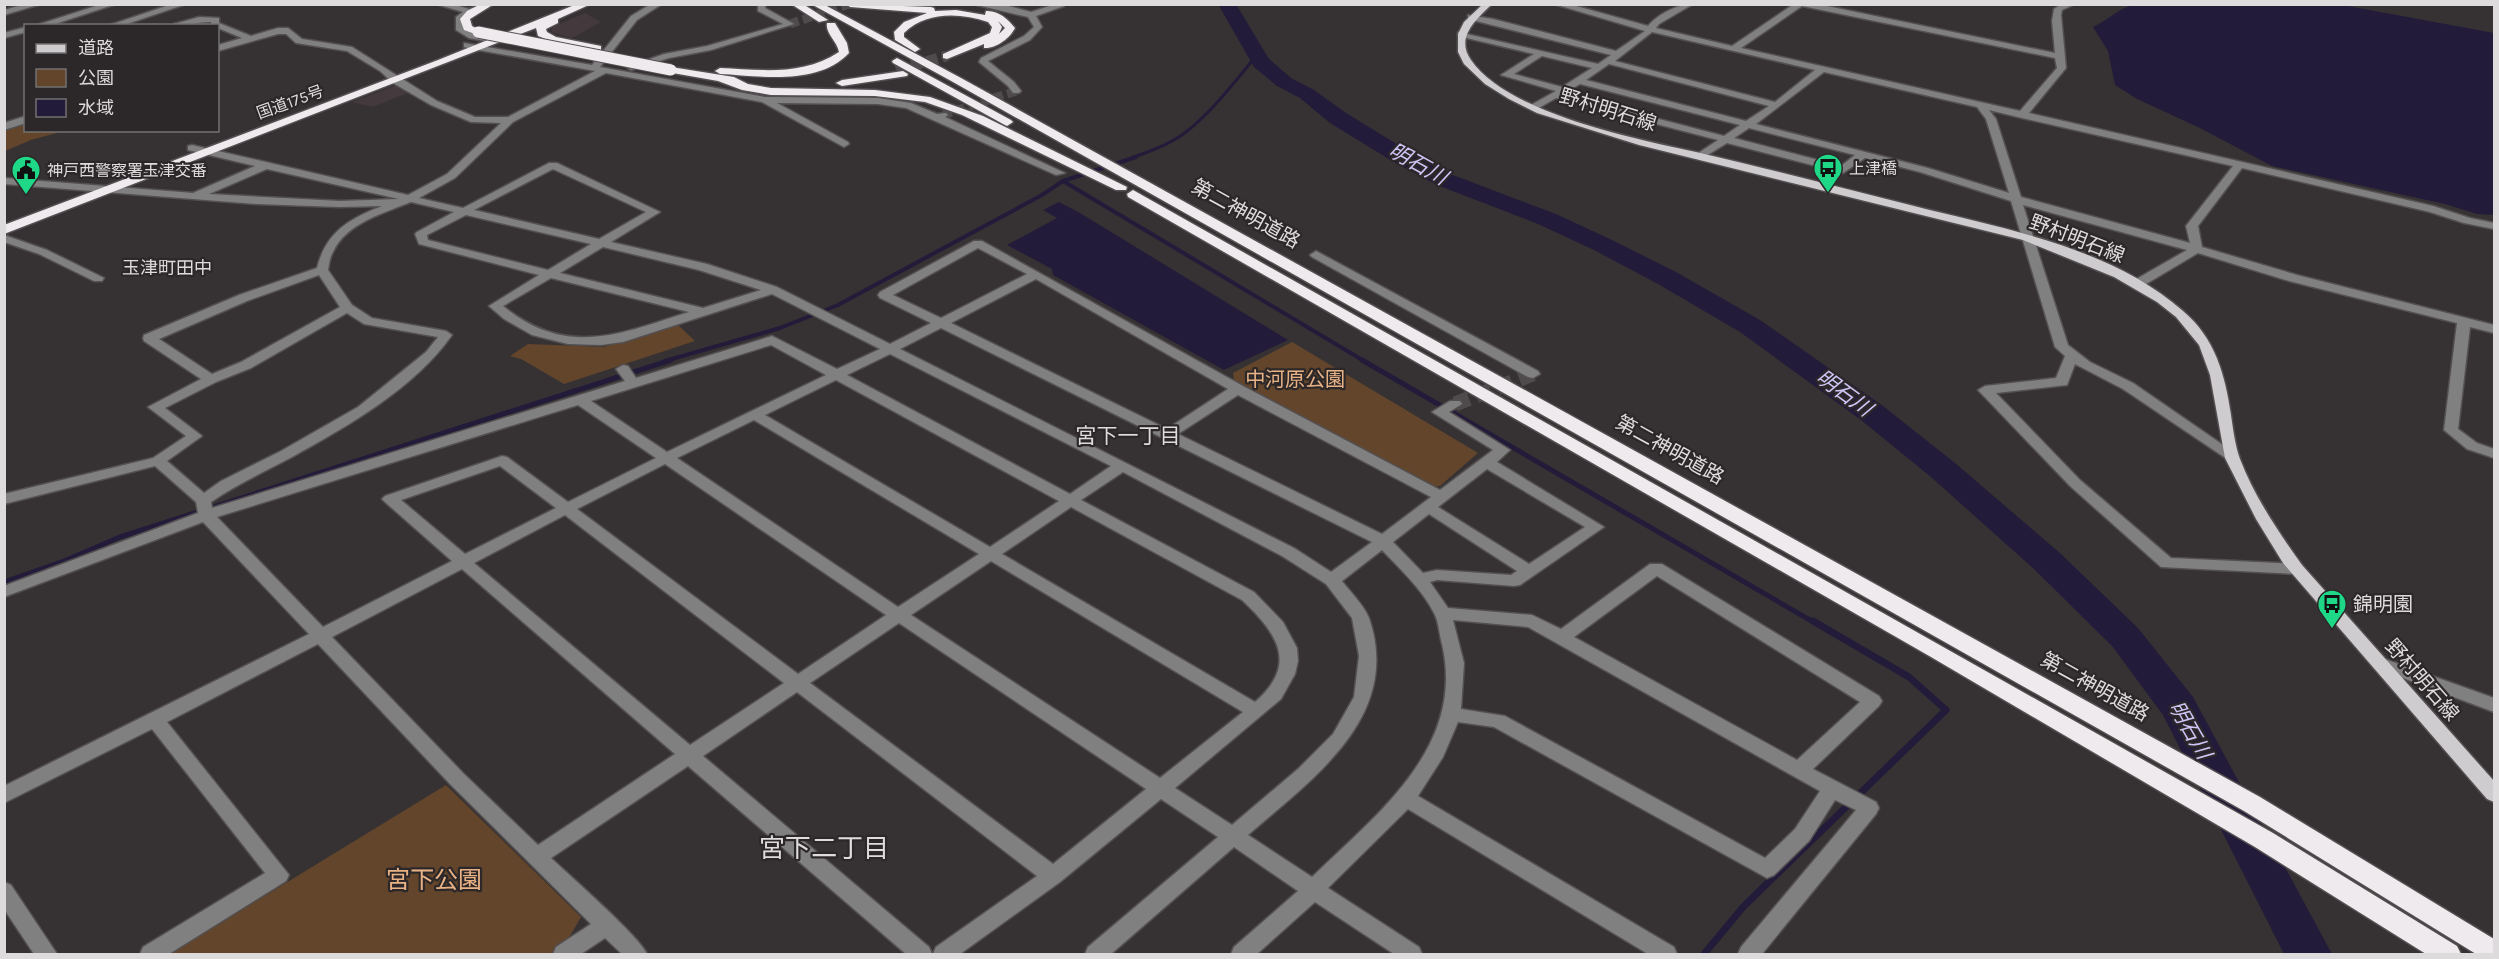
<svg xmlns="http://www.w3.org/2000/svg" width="2499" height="959" font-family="Karla,'Noto Sans JP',sans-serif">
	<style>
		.built { fill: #44393c }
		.green { fill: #62452b }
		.water { fill: #221b3a }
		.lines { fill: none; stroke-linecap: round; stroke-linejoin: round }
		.stream-far3 { stroke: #221b3a; stroke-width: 3 }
		.stream-far2 { stroke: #221b3a; stroke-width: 4 }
		.stream-far1 { stroke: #221b3a; stroke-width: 5 }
		.stream { stroke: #221b3a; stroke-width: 7 }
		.river { fill: #221b3a; fill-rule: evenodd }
		.minor-tunnel-far1 { stroke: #4f4b4c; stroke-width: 9; stroke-dasharray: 9 4.5; stroke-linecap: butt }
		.minor-tunnel { stroke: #4f4b4c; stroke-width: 15; stroke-dasharray: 15 8; stroke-linecap: butt }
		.highway-tunnel { stroke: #4f4b4c; stroke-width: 11; stroke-dasharray: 11 5; stroke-linecap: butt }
		.minor-casing { stroke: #545051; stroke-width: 3 }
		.major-casing { stroke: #545051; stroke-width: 3 }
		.highway-casing { stroke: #545051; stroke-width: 3 }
		.minor { fill: #818081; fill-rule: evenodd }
		.major { fill: #cfcccf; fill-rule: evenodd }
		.highway { fill: #eeeaee; fill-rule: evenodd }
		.highway-bridge-casing { stroke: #545051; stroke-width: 13; stroke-linecap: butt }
		.highway-bridge { stroke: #eeeaee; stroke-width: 11 }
		.labels { text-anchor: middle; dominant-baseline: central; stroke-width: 4.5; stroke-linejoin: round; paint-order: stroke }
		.far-street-label { font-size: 16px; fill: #dedbdc; stroke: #2c2829 }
		.far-poi-label { font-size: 16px; fill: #dedbdc; stroke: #2c2829; text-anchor: start }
		.far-quarter-label { font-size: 18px; fill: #dedbdc; stroke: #2c2829 }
		.street-label { font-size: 20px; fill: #dedbdc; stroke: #2c2829 }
		.park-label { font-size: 20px; fill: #e9b285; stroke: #2c2829 }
		.poi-label { font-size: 20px; fill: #dedbdc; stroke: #2c2829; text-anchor: start }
		.water-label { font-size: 21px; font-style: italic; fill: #cec5f7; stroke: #2c2829 }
		.neighbourhood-label { font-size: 21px; fill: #dedbdc; stroke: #2c2829 }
		.near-park-label { font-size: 24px; fill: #e9b285; stroke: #2c2829 }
		.near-neighbourhood-label { font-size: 26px; fill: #dedbdc; stroke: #2c2829 }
	</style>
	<rect width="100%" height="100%" fill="#363233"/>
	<g class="built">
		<polygon points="585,13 601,22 572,38 552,32 551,29 555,26"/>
		<polygon points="397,85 408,93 372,107 352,102"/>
	</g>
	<g class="green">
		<polygon points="25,122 26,130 64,131 31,140 5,151 4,130"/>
		<polygon points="677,324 695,341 564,384 521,359 510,356 528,344 604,347"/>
		<polygon points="1292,342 1478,453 1440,486 1429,487 1234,380 1233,373"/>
		<polygon points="446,785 581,917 566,943 550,954 170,954"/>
	</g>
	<g class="water">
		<path d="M2337 4 2494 33V215L2477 214 2445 204 2272 166 2200 128 2137 99 2115 85 2108 51 2093 27C2107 21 2116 10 2132 5Z"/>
		<polygon points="1059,202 1080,213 1288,340 1224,370 1053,275 1052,269 1007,245 1057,218 1043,210"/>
	</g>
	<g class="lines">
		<path class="stream-far3" d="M1131 158C1149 152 1171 144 1186 132 1212 112 1236 80 1257 55"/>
		<g class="stream-far2">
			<polyline points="1063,181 1364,361"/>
			<polyline points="665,361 780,328 838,305 1042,195 1063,181 1136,157"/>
		</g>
		<g class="stream-far1">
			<polyline points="1362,360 1815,623"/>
			<polyline points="4,582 64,561 120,537 671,360"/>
		</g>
		<polyline class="stream" points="1704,954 1744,906 1946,710 1909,677 1813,621"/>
		<polygon class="river" points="1218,4 1236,4 1269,59 1291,78 1314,90 1346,113 1413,154 1453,175 1556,214 1612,240 1676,272 1760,320 1883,406 1955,463 2061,554 2138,628 2193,697 2332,954 2284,954 2163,715 2112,646 2035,570 1931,477 1861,420 1740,332 1658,284 1594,250 1538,224 1437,185 1397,164 1330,123 1300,98 1277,86 1254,67"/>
		<g class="minor-tunnel-far1">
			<polyline points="790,24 849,4"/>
			<polyline points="943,115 1016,91"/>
		</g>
		<polyline class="minor-tunnel" points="1455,404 1533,374"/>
		<polyline class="highway-tunnel" points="896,70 947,56"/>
		<g class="minor-casing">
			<g id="minor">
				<polygon points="26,4 41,4 4,15 4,10"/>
				<polygon points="102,4 116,4 49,26 34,26"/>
				<polygon points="172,4 186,4 121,26 107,26"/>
				<polygon points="436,4 452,4 469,9 484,4 484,8 464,18 463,27 485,37 485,41 469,38 456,30 456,17 463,12"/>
				<path d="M651 4H662L637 20 600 67 765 97 878 98 911 103 937 114 946 113 948 115 945 117 1065 173 1056 175 906 108 878 104 777 103 848 142 849 144 844 147 762 102 606 73 513 122 455 178 419 198 463 208 549 163H557L660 212 611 242 707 264 777 287 890 344 931 323 880 298 878 295 880 292 974 241H982L1243 386 1440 490 1493 450 1432 412 1450 401H1460L1462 404 1449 412 1510 450 1497 462 1604 527 1520 585 1514 586 1437 580 1430 582 1448 608 1532 615 1561 629 1650 564H1662L1879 696 1882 701 1879 706 1813 769 1876 802 1879 808 1876 814 1762 954H1738L1741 947 1856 810 1835 800 1809 841 1774 875 1767 878 1494 727 1458 722 1443 757 1418 796 1674 947 1677 954H1648L1408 809 1328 888 1419 947 1422 954H1394L1315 902 1257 954H1231L1234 947 1298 891 1234 847 1111 954H1085L1088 947 1218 837 1161 799 1060 882 960 954H933L936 947 1037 876 797 692 703 756 929 947 932 954H906L688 766 551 858C570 876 640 937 647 954H622L605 938 581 954H553L556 947 591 924 450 784 318 644 167 722 289 875 286 881 169 954H140L143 947 265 873 152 729 4 803V786L309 634 203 522 4 597V586L198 513 196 502 155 466 4 504V494L153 458 186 436 148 407 201 379 144 341 143 338 144 335 239 295 317 268C326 232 349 219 382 206L340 207 257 204 4 184V178L193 193 255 166 188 150V146L192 145 408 195 447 174 501 123 471 122 431 105 393 83 380 71 347 51 296 43 286 34H278L218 51V45L242 38 218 28V26H212L211 22C199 21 183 28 174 24L199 17 219 18V23L251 36 278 28H288L302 39 352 47 437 101 475 117H508L595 71 467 48 464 47V43L592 65 631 16ZM267 169 399 199 340 201 209 194ZM553 169 646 212 599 239 474 210ZM411 202 454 212 417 232 415 234 419 244 539 275 489 306 504 319 532 335 568 344 601 345 623 342 772 294 880 349 837 369 772 336 636 378 628 366 623 365 616 369 625 381 212 508 211 502C237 484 264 472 292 457 348 426 415 388 452 335L446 331 372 318 352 305 328 270C329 264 330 257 333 252 346 223 384 213 411 202ZM466 215 591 244 548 270 428 240 427 235ZM603 247 699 270 761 290 703 308 560 273ZM978 248 1027 274 941 318 893 295ZM319 275 340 307 241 362 212 374 159 339 247 301ZM551 278 689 312C620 334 567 358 503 306ZM1036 279 1228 389 1167 429 951 323ZM347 313 364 324 438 337 426 352 358 407 281 451 221 481 204 493 167 461 202 436 165 408 216 382 251 368ZM941 328 1372 542 1331 572 1294 548 900 349ZM771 345 826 375 667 452 591 401ZM890 354 1111 466 1070 494 847 375ZM836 380 1059 501 990 547 765 415ZM1238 395 1431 497 1382 534 1178 434ZM578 405 656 458 568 502 507 457 502 456 385 496 382 499 385 502 452 561 323 627 217 517ZM754 420 979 554 898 607 677 458ZM665 464 886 615 798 674 577 509ZM500 466 556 508 465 554 401 500ZM1487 469 1585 527 1529 564 1438 507ZM1123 472 1282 556 1326 584 1352 618 1359 656 1354 697 1333 734 1298 769 1232 825 1175 788 1281 699 1295 674 1298 661 1297 648 1283 622 1254 592 1081 500ZM1071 507 1242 600C1277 633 1299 664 1255 702L1002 554ZM1429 514 1517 571 1511 575 1437 570 1423 573 1393 542ZM565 515 784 683 690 745 474 563ZM1382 550C1400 569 1422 589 1434 613 1439 622 1439 634 1442 644 1466 747 1377 814 1312 877L1248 835C1312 779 1403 717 1369 618 1364 605 1350 592 1342 581ZM991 561 1243 712 1160 778 911 615ZM462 569 675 754 538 845 464 774 332 637ZM1657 576 1860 702 1797 760 1574 637ZM1453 620 1528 627 1820 791 1795 829 1765 858 1505 716 1461 709 1464 663ZM899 623 1146 789 1053 864 810 683Z"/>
				<polygon points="758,4 766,4 765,8 794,24 711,50 669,58 631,70 627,67 664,54 707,46 783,24 758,11"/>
				<polygon points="973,4 1001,4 1031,12 1056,4 1064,6 1036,16 1042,27 1030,40 988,61 1014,82 1021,91 1019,93 1013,93 1008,86 979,62 981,58 1024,36 1034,27 1028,17"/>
				<path d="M1554 4H1569L1648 26C1658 14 1678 4 1693 4L1659 24 1656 28 1732 46 1794 4H1817L2055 53 2052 21 2054 9 2062 4H2075L2062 10 2061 15 2066 68 2029 113 2433 206 2470 218 2494 223V229L2464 223 2430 212 2242 168 2198 226 2202 247 2297 275 2494 325V333L2470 327 2458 429 2477 443 2494 449V458L2467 449 2444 430 2457 323 2289 281 2198 253 2141 287H2133V281L2187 250 2023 205 2068 345 2090 362 2133 383 2239 456 2232 460 2227 459 2123 389 2075 364 2067 385 1996 393 2080 480 2171 558 2296 564 2302 565 2304 569 2302 573 2296 574 2161 567 2070 486 1978 390 1985 386 2056 378 2065 356 2055 347 2011 201 1920 172 1865 158 1843 173 1727 143 1701 159 1697 158V154L1718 140 1556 98 1537 109H1531V105L1556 91 1501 75 1534 54 1458 36V32L1598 64 1611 55 1468 19V15L1493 19 1616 51 1645 31ZM1802 6 2055 58 2057 68 2020 111 1741 48ZM1652 32 1815 70 1775 102 1615 61ZM1542 56 1592 68 1562 87 1514 74ZM1609 64 1769 106 1746 121 1586 80ZM1824 72 1977 107 1986 119 2009 193 1928 168 1756 124ZM1580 84 1740 125 1724 136 1563 94ZM1989 110 2022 118 2233 166 2186 226 2190 243 2021 197 1996 119ZM1749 128 1855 155 1841 166 1734 138Z"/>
				<polygon points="26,27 26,32 4,38 4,33"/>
				<polygon points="26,116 26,123 4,130 4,123"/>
				<polygon points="4,235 47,250 104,278 102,281 94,281 39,254 4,242"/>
				<polygon points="1316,251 1538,371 1540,374 1533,378 1528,377 1312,257 1310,255"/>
				<polygon points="2382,658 2494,698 2494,712 2376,668 2373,664 2376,660"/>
				<polygon points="4,882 11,885 57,954 34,954 4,909"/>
			</g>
		</g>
		<g class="major-casing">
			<path id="major" d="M1483 4H1492C1476 20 1455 37 1471 60 1507 113 1636 139 1696 152 1769 169 1841 188 1914 206 2005 229 2110 247 2183 311 2215 338 2225 374 2231 415 2233 429 2235 445 2240 459 2254 496 2279 533 2302 565L2494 781V802L2487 799 2283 563 2256 519 2225 458 2210 375 2199 345 2176 317 2157 302 2114 277 2023 240 1639 145 1537 113 1509 99 1485 84 1464 64 1458 52V34L1464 22Z"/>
		</g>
		<g class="highway-casing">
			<g id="highway">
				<polygon points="481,4 494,4 470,19 472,26 483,32 478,35 464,30 460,19 467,11"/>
				<polygon points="577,4 591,4 558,19 558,23 546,29 547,32 556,37 601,46 601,50 553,42 538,36 536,28 4,234 4,225 438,60"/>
				<polygon points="791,4 803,4 828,20 819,22"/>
				<polygon points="811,4 823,4 961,78 2260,797 2494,939 2494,954 2476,954 2244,811 953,82"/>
				<path d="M846 4 931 7 934 8 935 11 956 10 985 15 986 11C998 10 1008 19 1015 28 1010 38 996 49 984 48V44L947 59 943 58V54L990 33 992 27 988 22C960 13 927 11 904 33V37L920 49 915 52 895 40 894 32 904 22 927 13 850 7ZM998 21 1005 28 999 34 1002 27Z"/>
				<path d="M827 23H835L847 43 849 53C818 86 761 76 720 74L715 71 720 68C761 70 803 76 839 52 837 41 825 33 827 23Z"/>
				<polygon points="897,58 1011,120 1013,122 1007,126 1003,124 893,63 892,61"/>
				<polygon points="671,67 734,77 748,84 771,88 875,90 930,97 983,116 1127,187 1126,190 1116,190 962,115 925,102 875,96 771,95 742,90 718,81 667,72 666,70"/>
				<polygon points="903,71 908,74 907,76 842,86 836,83 842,80"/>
				<polygon points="1133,190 2273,833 2457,946 2461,954 2426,954 2255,847 1931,657 1128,197 1127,194"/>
			</g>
		</g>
		<use href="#minor" class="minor"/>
		<use href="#major" class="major"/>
		<use href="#highway" class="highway"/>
		<g class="highway-bridge-casing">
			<polyline id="highway-bridge" points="478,32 671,70"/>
		</g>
		<use href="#highway-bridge" class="highway-bridge"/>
	</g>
	<defs>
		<g id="bus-pin" transform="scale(1.5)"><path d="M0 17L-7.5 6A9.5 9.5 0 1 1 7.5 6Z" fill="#1ed888" stroke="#2c2829"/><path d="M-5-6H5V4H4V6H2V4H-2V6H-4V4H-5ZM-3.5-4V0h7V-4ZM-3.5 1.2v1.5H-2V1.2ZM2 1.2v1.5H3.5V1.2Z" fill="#111"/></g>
		<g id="civic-pin" transform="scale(1.5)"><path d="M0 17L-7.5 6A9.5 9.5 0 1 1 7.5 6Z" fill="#1ed888" stroke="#2c2829"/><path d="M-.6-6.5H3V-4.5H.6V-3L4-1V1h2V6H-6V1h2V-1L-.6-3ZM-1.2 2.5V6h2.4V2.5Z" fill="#111"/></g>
	</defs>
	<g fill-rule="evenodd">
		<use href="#bus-pin" x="1828" y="168"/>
		<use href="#civic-pin" x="26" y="170"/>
		<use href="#bus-pin" x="2332" y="604"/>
	</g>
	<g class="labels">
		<g class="far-street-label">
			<text transform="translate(290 102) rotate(-20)">国道175号</text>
		</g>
		<g class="far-poi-label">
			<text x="1849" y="168">上津橋</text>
			<text x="47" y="170">神戸西警察署玉津交番</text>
		</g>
		<g class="far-quarter-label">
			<text x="167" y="268">玉津町田中</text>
		</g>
		<g class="street-label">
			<text transform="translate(1608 110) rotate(17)">野村明石線</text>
			<text transform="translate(1246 214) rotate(29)">第二神明道路</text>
			<text transform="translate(2077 239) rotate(21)">野村明石線</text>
			<text transform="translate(1670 450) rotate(29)">第二神明道路</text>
			<text transform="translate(2422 680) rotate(49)">野村明石線</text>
			<text transform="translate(2095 687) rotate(29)">第二神明道路</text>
		</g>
		<g class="park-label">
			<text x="1295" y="379">中河原公園</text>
		</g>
		<g class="poi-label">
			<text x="2353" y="604">錦明園</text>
		</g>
		<g class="water-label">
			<text transform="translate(1418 164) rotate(29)">明石川</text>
			<text transform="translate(1844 393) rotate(36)">明石川</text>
			<text transform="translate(2190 730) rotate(60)">明石川</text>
		</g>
		<g class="neighbourhood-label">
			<text x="1128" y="436">宮下一丁目</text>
		</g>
		<g class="near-park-label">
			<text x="434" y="880">宮下公園</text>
		</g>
		<g class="near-neighbourhood-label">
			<text x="824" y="848">宮下二丁目</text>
		</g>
	</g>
	<rect width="2499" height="959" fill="none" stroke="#dedbdc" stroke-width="12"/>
	<rect x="24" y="24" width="195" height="108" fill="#2c2829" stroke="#737071" stroke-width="1.5"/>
	<rect x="36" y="44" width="30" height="9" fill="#cfcccf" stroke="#737071" stroke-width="1.5"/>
	<text x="78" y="54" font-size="18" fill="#dedbdc">道路</text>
	<rect x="36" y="69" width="30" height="18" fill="#62452b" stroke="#737071" stroke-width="1.5"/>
	<text x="78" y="84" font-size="18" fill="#dedbdc">公園</text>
	<rect x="36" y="99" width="30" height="18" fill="#221b3a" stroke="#737071" stroke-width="1.5"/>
	<text x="78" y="114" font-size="18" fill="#dedbdc">水域</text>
</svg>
